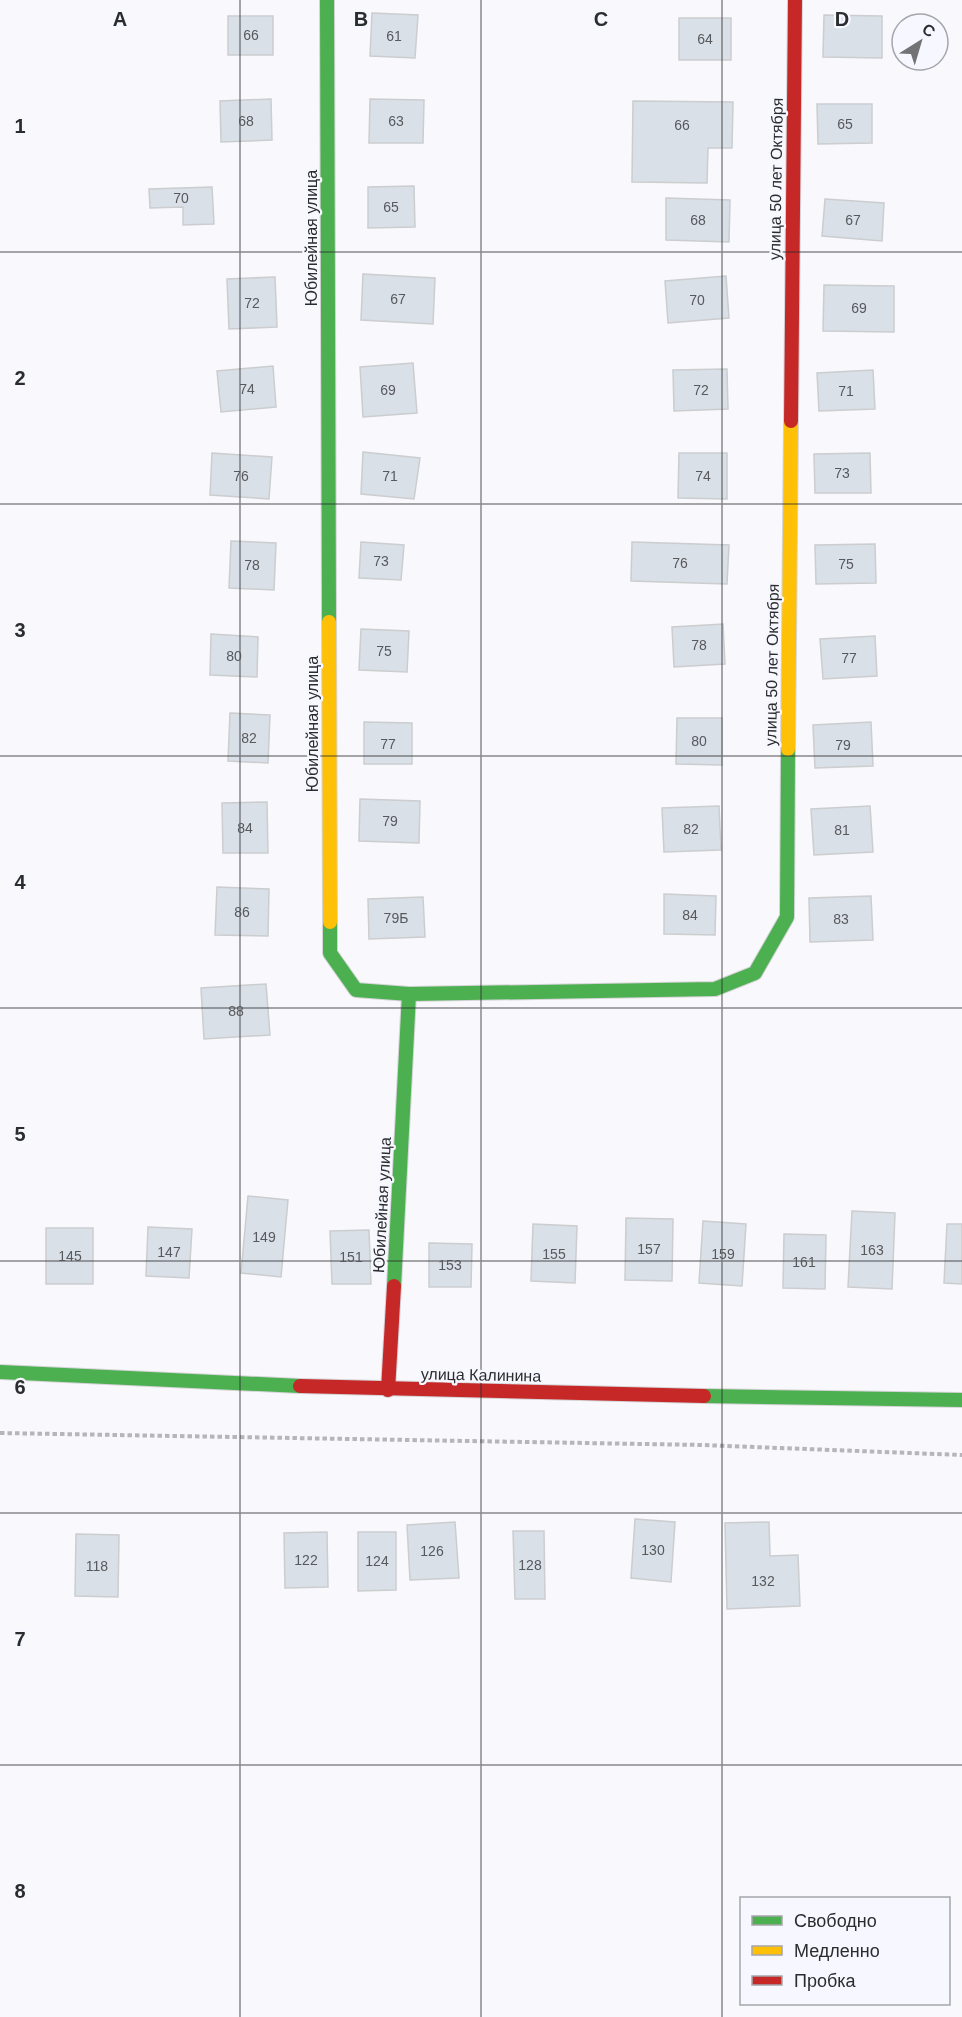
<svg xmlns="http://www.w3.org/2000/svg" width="962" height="2017" font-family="Helvetica,sans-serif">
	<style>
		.building { fill: #dae0e8; stroke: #cbcdcf; stroke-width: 1.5 }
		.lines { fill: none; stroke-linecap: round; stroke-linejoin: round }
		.fast-casing { stroke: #d4d4d7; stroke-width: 16 }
		.slow-casing { stroke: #d4d4d7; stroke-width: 16 }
		.jam-casing { stroke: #d4d4d7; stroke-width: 16 }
		.path { stroke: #b7b4bb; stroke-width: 4; stroke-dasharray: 4.5 3; stroke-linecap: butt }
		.fast { stroke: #4caf50; stroke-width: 14 }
		.slow { stroke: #ffc107; stroke-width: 14 }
		.jam { stroke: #c62828; stroke-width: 14 }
		.grid { fill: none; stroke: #2b2c2e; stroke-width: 1.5; stroke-opacity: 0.55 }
		.labels { text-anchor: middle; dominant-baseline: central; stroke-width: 4.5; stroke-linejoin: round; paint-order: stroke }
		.number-label { font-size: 14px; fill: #57595c }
		.street-label { font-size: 16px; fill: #2b2c2e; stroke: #f6f7ff }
		.grid-label { font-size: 20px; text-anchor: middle; font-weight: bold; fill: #2b2c2e; stroke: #f6f7ff; stroke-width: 4.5; stroke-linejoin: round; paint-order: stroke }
	</style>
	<rect width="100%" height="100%" fill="#f8f8fd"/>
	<g class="building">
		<polygon points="372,13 418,15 415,58 370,56"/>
		<polygon points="824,15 882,16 882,58 823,57"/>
		<rect x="228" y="16" width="45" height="39"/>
		<rect x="679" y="18" width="52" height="42"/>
		<polygon points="271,99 272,140 221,142 220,101"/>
		<polygon points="370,99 424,100 423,143 369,143"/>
		<polygon points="633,101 733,102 732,148 708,148 707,183 632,182"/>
		<polygon points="817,104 872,104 872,143 818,144"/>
		<polygon points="414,186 415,227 368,228 368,187"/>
		<polygon points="212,187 214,224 183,225 183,207 150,208 149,189"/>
		<polygon points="666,198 730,200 729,242 666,240"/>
		<polygon points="825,199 884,203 882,241 822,236"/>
		<polygon points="363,274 435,278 433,324 361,320"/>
		<polygon points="726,276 729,318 668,323 665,281"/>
		<polygon points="275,277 277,327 229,329 227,279"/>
		<polygon points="824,285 894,286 894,332 823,331"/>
		<polygon points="413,363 417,413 363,417 360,367"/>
		<polygon points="273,366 276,407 221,412 217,371"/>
		<polygon points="727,369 728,409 674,411 673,370"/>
		<polygon points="873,370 875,409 819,411 817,373"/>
		<polygon points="363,452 420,458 414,499 361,494"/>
		<polygon points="212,453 272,457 269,499 210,495"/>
		<polygon points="679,453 727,453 727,499 678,498"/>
		<polygon points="870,453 871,493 815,493 814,454"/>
		<polygon points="231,541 276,543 274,590 229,588"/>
		<polygon points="361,542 404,545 401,580 359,578"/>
		<polygon points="632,542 729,545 727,584 631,581"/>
		<polygon points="875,544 876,583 816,584 815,545"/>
		<polygon points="723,624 725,664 674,667 672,627"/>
		<polygon points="361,629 409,631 407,672 359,670"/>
		<polygon points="211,634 258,637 257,677 210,675"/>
		<polygon points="875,636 877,676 823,679 820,639"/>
		<polygon points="230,713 270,715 268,763 228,761"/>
		<polygon points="677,718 722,718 722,765 676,764"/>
		<polygon points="364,722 412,723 412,764 364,764"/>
		<polygon points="871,722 873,766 815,768 813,725"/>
		<polygon points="360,799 420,801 419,843 359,841"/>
		<polygon points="267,802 268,853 223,853 222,803"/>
		<polygon points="719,806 721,850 664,852 662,808"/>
		<polygon points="870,806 873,852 814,855 811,809"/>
		<polygon points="217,887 269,889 268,936 215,935"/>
		<polygon points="664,894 716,896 715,935 664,934"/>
		<polygon points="871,896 873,940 810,942 809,898"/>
		<polygon points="423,897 425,937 369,939 368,899"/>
		<polygon points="266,984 270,1035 204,1039 201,988"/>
		<polygon points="248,1196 288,1200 281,1277 241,1273"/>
		<polygon points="852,1211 895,1213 892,1289 848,1287"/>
		<polygon points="626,1218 673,1219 672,1281 625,1280"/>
		<polygon points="703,1221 746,1224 742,1286 699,1283"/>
		<polygon points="533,1224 577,1226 575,1283 531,1281"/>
		<polygon points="947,1224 962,1224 962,1284 944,1283"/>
		<polygon points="148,1227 192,1229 189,1278 146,1276"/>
		<rect x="46" y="1228" width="47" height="56"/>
		<polygon points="369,1230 371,1284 332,1284 330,1231"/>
		<polygon points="784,1234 826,1235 825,1289 783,1288"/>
		<polygon points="429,1243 472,1244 471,1287 429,1287"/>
		<polygon points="635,1519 675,1522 671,1582 631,1578"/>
		<polygon points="455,1522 459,1578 410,1580 407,1525"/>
		<polygon points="769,1522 770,1556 798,1555 800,1606 727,1609 725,1523"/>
		<polygon points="513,1531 544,1531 545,1599 515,1599"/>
		<polygon points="327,1532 328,1587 285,1588 284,1533"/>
		<polygon points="358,1532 396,1532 396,1590 358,1591"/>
		<polygon points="76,1534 119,1535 118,1597 75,1596"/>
	</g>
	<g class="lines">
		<g class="fast-casing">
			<g id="fast">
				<polyline points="327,0 329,622"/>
				<polyline points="330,922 330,953 356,990 409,994 394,1286"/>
				<polyline points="409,994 715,989 755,973 787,917 788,749"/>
				<polyline points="0,1372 300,1386"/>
				<polyline points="704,1396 962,1400"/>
			</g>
		</g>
		<g class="slow-casing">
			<g id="slow">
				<polyline points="329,622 330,922"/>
				<polyline points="788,749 791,421"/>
			</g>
		</g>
		<g class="jam-casing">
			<g id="jam">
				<polyline points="791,421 795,0"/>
				<polyline points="300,1386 704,1396"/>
				<polyline points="388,1390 394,1286"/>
			</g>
		</g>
		<polyline class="path" points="0,1433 702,1445 962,1455"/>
		<use href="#fast" class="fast"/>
		<use href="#slow" class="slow"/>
		<use href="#jam" class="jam"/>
	</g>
	<path class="grid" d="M240 0V2017M481 0V2017M722 0V2017M0 252H962M0 504H962M0 756H962M0 1008H962M0 1261H962M0 1513H962M0 1765H962"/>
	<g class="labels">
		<g class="number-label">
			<text x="251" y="35">66</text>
			<text x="394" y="36">61</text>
			<text x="705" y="39">64</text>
			<text x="246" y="121">68</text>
			<text x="396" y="121">63</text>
			<text x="845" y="124">65</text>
			<text x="682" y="125">66</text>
			<text x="181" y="198">70</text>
			<text x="391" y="207">65</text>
			<text x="698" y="220">68</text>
			<text x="853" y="220">67</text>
			<text x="398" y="299">67</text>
			<text x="697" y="300">70</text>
			<text x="252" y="303">72</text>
			<text x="859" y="308">69</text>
			<text x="247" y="389">74</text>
			<text x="388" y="390">69</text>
			<text x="701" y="390">72</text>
			<text x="846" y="391">71</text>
			<text x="842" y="473">73</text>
			<text x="241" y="476">76</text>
			<text x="390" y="476">71</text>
			<text x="703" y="476">74</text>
			<text x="381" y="561">73</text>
			<text x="680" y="563">76</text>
			<text x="846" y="564">75</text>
			<text x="252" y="565">78</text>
			<text x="699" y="645">78</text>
			<text x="384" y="651">75</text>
			<text x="234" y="656">80</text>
			<text x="849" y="658">77</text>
			<text x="249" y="738">82</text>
			<text x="699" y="741">80</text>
			<text x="388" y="744">77</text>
			<text x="843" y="745">79</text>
			<text x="390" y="821">79</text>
			<text x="245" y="828">84</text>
			<text x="691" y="829">82</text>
			<text x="842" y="830">81</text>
			<text x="242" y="912">86</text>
			<text x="690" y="915">84</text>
			<text x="396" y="918">79Б</text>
			<text x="841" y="919">83</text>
			<text x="236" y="1011">88</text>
			<text x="264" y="1237">149</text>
			<text x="649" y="1249">157</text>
			<text x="872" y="1250">163</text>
			<text x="169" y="1252">147</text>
			<text x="554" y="1254">155</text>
			<text x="723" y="1254">159</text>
			<text x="70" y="1256">145</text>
			<text x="351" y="1257">151</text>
			<text x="804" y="1262">161</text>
			<text x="450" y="1265">153</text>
			<text x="653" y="1550">130</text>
			<text x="432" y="1551">126</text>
			<text x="306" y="1560">122</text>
			<text x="377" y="1561">124</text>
			<text x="530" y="1565">128</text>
			<text x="97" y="1566">118</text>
			<text x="763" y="1581">132</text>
		</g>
		<g class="street-label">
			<text transform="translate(776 179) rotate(-89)">улица 50 лет Октября</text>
			<text transform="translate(311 238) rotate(-90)">Юбилейная улица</text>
			<text transform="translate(772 665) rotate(-89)">улица 50 лет Октября</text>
			<text transform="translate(312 724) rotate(-90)">Юбилейная улица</text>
			<text transform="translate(382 1205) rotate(-87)">Юбилейная улица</text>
			<text transform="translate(481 1375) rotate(1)">улица Калинина</text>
		</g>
	</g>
	<g class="grid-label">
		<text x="120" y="26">A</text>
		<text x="361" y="26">B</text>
		<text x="601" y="26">C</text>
		<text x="842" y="26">D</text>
		<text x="20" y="133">1</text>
		<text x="20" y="385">2</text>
		<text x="20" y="637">3</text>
		<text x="20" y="889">4</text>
		<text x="20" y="1141">5</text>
		<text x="20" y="1394">6</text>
		<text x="20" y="1646">7</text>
		<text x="20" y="1898">8</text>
	</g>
	<rect x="740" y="1897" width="210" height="108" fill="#f6f7ff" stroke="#a5a6ab" stroke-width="1.5"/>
	<rect x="752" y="1916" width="30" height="9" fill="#4caf50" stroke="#a5a6ab" stroke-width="1.5"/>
	<text x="794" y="1927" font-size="18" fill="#2b2c2e">Свободно</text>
	<rect x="752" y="1946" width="30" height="9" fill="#ffc107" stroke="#a5a6ab" stroke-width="1.5"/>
	<text x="794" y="1957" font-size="18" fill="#2b2c2e">Медленно</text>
	<rect x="752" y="1976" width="30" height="9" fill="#c62828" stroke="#a5a6ab" stroke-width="1.5"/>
	<text x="794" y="1987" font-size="18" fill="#2b2c2e">Пробка</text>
	<g transform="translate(920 42) rotate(37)"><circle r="28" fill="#f6f7ff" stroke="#a5a6ab" stroke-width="1.5"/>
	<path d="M0-4.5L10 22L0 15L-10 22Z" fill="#737376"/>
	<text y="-9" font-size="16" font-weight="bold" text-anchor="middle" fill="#2b2c2e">С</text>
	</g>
</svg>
